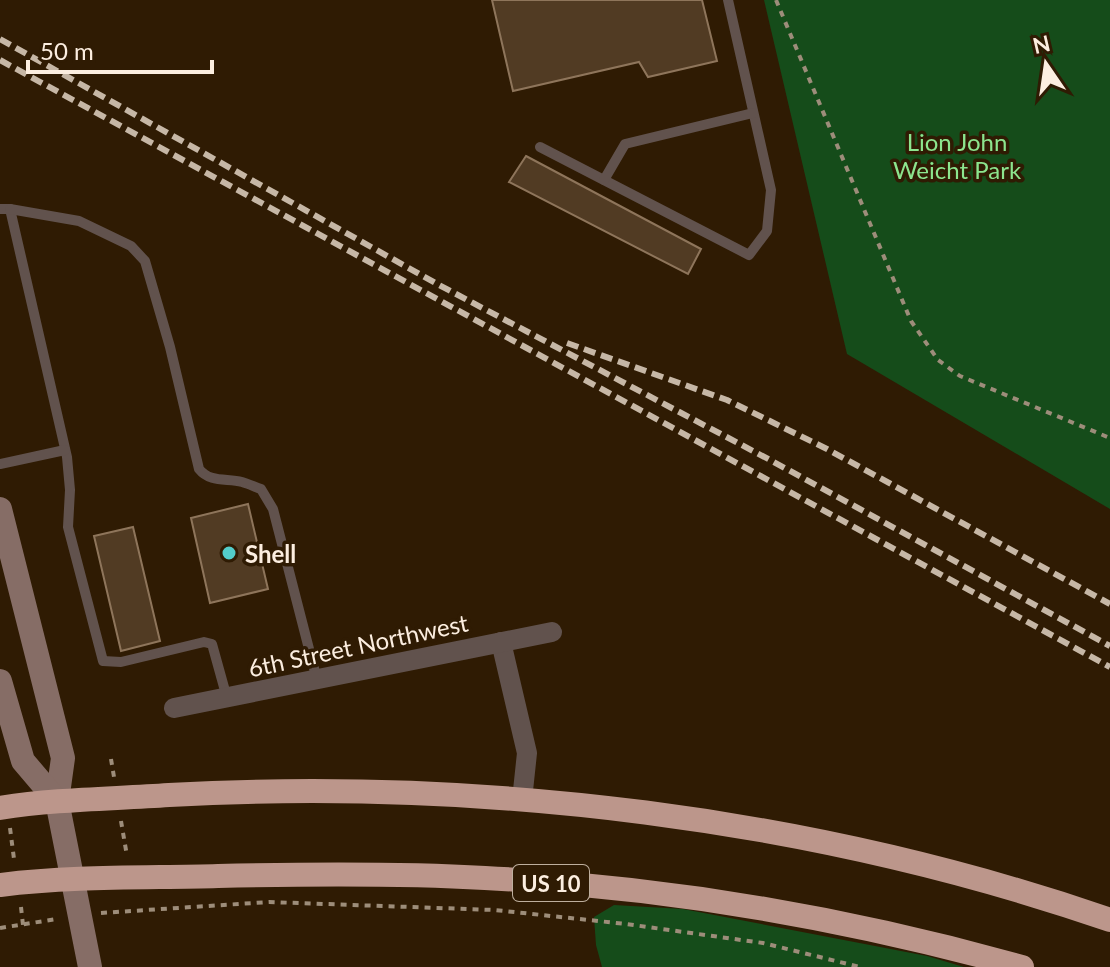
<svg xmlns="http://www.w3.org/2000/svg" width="1110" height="967" font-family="Lato,sans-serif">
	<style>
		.green { fill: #154c1a }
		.building { fill: #513b23; stroke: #8e755b; stroke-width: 2 }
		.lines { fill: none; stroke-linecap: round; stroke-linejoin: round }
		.path { stroke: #9d8d7a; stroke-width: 4; stroke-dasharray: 6 6; stroke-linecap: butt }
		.lane { stroke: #61524d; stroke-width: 10 }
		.street { stroke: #61524d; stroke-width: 20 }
		.secondary { stroke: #866d66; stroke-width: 24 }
		.highway { stroke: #bc968b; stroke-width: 24 }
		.rail { stroke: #c6b7a6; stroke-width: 6; stroke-dasharray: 12 6; stroke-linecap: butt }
		.poi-dot { fill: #53cdca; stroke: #2f1b03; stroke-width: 3 }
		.labels { text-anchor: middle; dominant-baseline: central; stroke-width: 7; stroke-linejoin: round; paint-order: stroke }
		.shield { fill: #2f1b03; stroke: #beaf9e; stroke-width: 2 }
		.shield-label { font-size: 22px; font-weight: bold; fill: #fceee0 }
		.park-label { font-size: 24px; fill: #8ce58e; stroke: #2f1b03 }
		.poi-label { font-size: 24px; font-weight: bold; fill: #fceee0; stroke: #2f1b03; text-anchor: start }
		.street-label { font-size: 24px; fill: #fceee0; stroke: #2f1b03 }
	</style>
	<rect width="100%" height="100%" fill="#2f1b03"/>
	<g class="green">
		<polygon points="764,0 1110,0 1110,509 847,354"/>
		<polygon points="614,905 683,909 927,956 964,967 602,967 596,945 594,917"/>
	</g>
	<g class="building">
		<polygon points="492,0 702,0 717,61 648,77 639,62 513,91"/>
		<polygon points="526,156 701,249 688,274 509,182"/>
		<polygon points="248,504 268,589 210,603 191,518"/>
		<polygon points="133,527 160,641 121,651 94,536"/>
	</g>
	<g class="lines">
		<g class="path">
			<polyline points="776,0 911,321 938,360 960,376 1110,438"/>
			<polyline points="111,759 114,777"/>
			<polyline points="121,821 127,856"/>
			<polyline points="10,828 14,859"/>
			<polyline points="21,907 23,925"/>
			<polyline points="101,913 269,902 495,910 626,924 763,943 860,967"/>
			<polyline points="0,928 57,919"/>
		</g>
		<g class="lane">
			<polyline points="540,147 749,255 767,231 771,190 728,0"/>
			<polyline points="604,180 625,144 753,113"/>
			<polyline points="0,209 10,209 67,457 70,490 68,527 103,661 121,662 204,642 212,644 227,698"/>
			<path d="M10 209 79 221 131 246 145 261 170 347 199 469C210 483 227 478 242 482 249 484 255 487 261 489L273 509 317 680"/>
			<polyline points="0,464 65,450"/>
		</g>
		<g class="street">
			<polyline points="501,642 527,753 522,800"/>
			<polyline points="174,708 552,632"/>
		</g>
		<g class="secondary">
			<polyline points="0,509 63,758 57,801 90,967"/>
			<polyline points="0,681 23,761 57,801"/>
		</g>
		<g class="highway">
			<path d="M0 808C56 799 112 799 169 795 483 778 812 817 1110 920"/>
			<path d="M0 885C72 876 145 878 218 876 307 874 396 873 485 878 666 887 847 918 1022 967"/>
		</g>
		<g class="rail">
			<polyline points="0,39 439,285 772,461 1110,646"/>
			<polyline points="0,60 1110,667"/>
			<polyline points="567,343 727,400 827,449 1110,604"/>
		</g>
	</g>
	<circle class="poi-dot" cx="229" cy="553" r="8"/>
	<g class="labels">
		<rect class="shield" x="513" y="865" width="76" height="36" rx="6"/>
		<g class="shield-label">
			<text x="551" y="883">US 10</text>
		</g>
		<g class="park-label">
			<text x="957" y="141">Lion John<tspan x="957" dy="28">Weicht Park</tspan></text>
		</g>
		<g class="poi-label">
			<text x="245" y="553">Shell</text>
		</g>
		<g class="street-label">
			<text transform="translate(358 645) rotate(-12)">6th Street Northwest</text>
		</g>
	</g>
	<g transform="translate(1046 64) rotate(347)" stroke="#2f1b03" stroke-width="6" paint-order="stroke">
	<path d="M0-6L14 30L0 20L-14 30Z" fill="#fceee0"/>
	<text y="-12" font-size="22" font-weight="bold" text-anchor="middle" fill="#fceee0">N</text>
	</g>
	<path d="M28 60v12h184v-12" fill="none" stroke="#fceee0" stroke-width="4"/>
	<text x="40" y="60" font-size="24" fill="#fceee0" stroke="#2f1b03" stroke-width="6" paint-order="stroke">50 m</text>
</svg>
